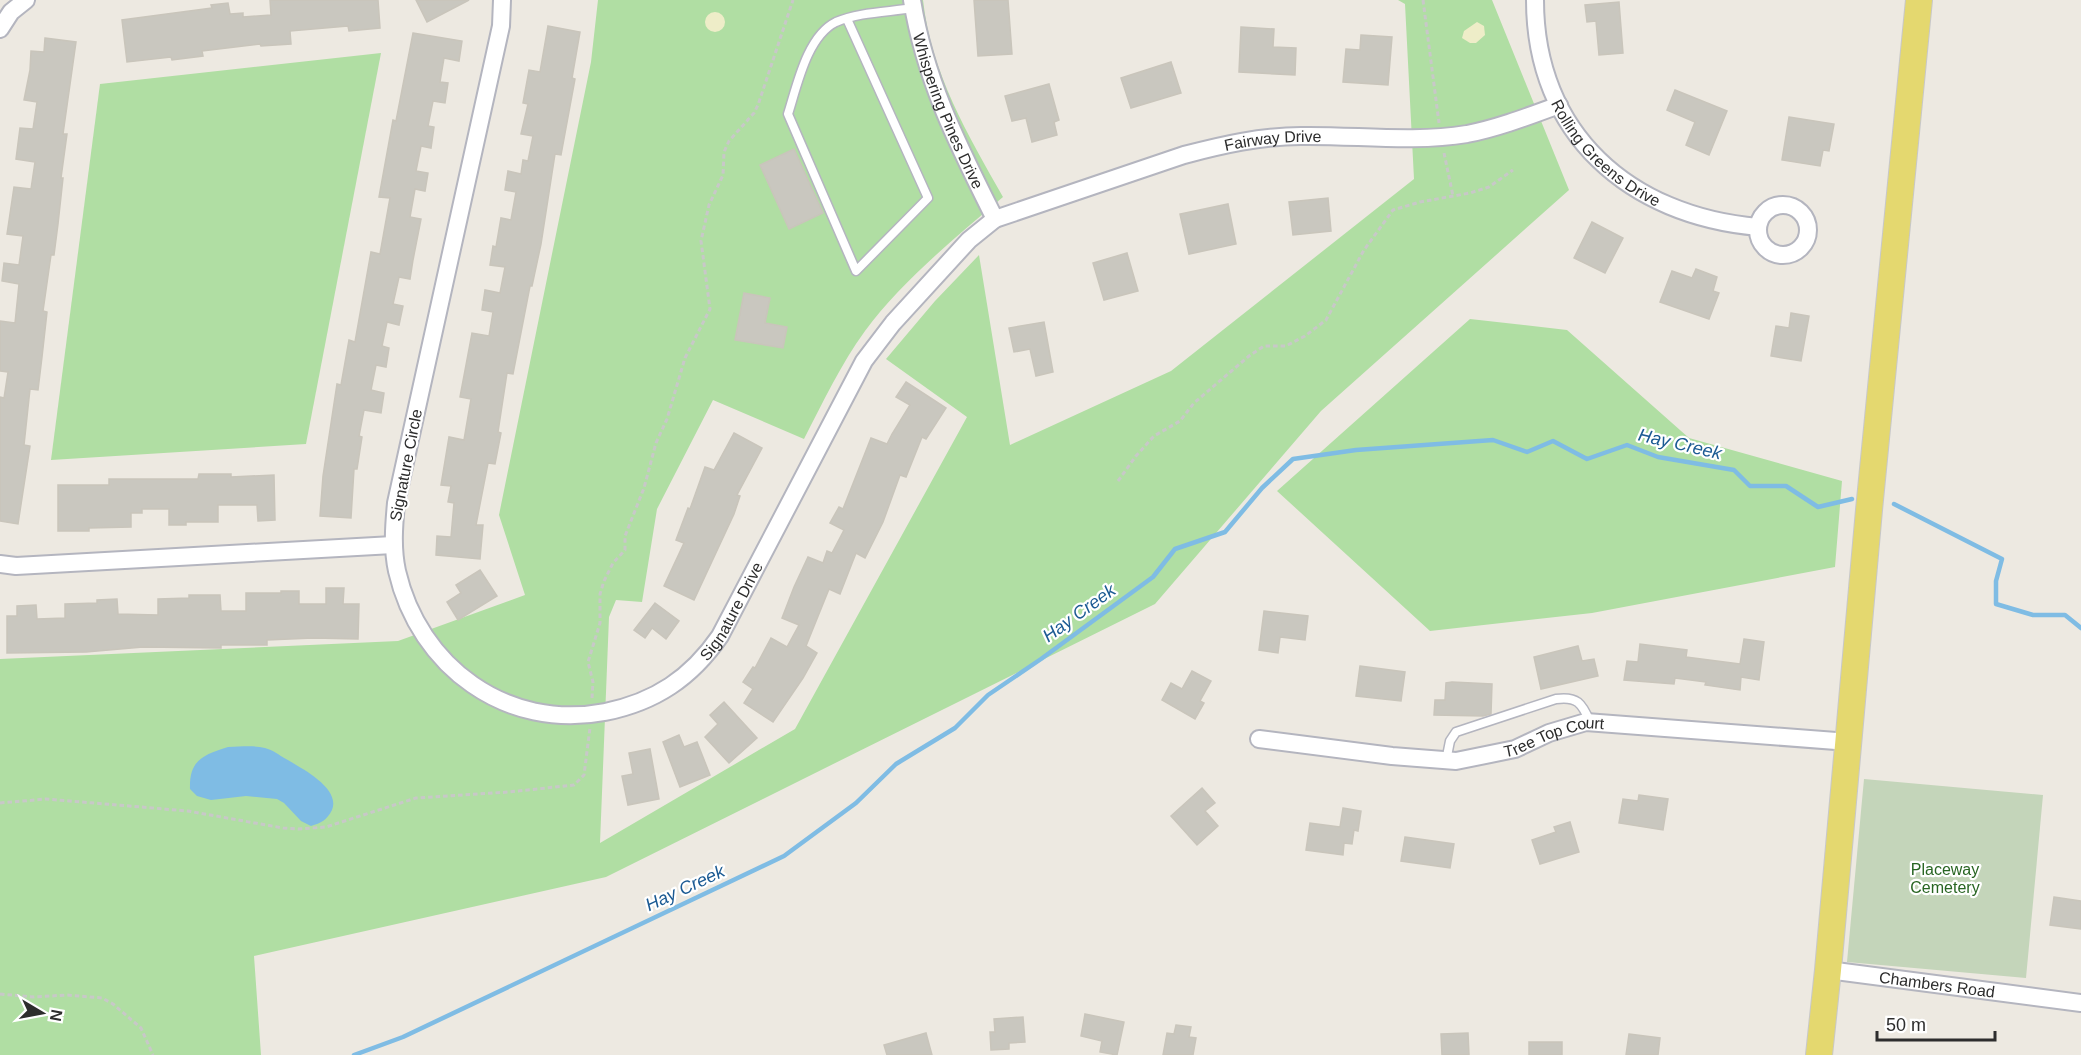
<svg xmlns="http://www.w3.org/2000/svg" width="2081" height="1055" font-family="Helvetica,sans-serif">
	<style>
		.green { fill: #b0dea3 }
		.sand { fill: #eeedc8 }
		.cemetery { fill: #c4d5ba }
		.water { fill: #7fbce4 }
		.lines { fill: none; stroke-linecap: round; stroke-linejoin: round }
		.stream { stroke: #7fbce4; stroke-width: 4.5 }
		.building { fill: #c9c7bf; stroke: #c9c5bb; stroke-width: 1.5 }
		.service-casing { stroke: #b4b5bf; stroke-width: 11 }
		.minor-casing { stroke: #b4b5bf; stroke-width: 20 }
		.primary-casing { stroke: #c8c8c8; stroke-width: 28 }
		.path { stroke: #c8c8c8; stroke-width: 3; stroke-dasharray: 4.5 3; stroke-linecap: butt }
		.service { stroke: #fff; stroke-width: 8 }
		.minor { stroke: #fff; stroke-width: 16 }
		.primary { stroke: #e4d86f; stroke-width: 26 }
		.labels { text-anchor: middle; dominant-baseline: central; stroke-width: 4.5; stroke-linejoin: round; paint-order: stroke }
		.street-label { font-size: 16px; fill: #2d2d2d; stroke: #fff }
		.park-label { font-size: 16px; fill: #286522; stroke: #fff }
		.water-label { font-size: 18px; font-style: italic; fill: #1b5a93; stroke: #fff }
	</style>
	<rect width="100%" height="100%" fill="#ede9e1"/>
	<g class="green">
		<path d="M598 0H923C931 73 968 135 1003 197 957 236 901 282 865 331 841 364 823 402 804 439L713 400 657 509 642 602 616 600 609 617 600 843 795 729 967 417 886 359 935 301 979 255 1010 445 1171 371 1414 179 1405 4 1398 0H1492L1569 190 1321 411 1155 604 606 877 254 956 261 1055H0V659L398 641 525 595 499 515 591 62Z"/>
		<polygon points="381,53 306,444 51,460 100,84"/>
		<polygon points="1470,319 1567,330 1689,438 1842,481 1835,567 1592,613 1430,631 1277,491"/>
	</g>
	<g class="sand">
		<circle cx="715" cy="22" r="10"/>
		<polygon points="1477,22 1484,26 1485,35 1476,43 1470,43 1462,38 1464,31"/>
	</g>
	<polygon class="cemetery" points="1864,779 2043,795 2026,978 1847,962"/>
	<path class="water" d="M228 747C240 747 253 745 265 748 273 750 279 755 286 759 301 768 341 788 332 810 327 820 321 823 311 826L301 821 284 803 277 799 246 796 211 800 197 796 190 789C189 760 203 755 228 747Z"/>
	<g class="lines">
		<g class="stream">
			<polyline points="1894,504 2002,559 1996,581 1996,604 2033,615 2065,615 2081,628"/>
			<polyline points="354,1055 403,1037 784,856 856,803 896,764 955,728 988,695 1041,659 1153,577 1175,549 1225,532 1262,488 1293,459 1356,450 1493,440 1527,452 1553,441 1587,459 1627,445 1658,457 1734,470 1750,486 1786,486 1818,507 1852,499"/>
		</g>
	</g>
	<g class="building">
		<polygon points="270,0 378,0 380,28 349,31 348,26 290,31 291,44 261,46 260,44 202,51 203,56 172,60 171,57 127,62 122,20 212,8 211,5 228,3 230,14 243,13 243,17 271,15"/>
		<polygon points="416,0 469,0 427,22"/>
		<polygon points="974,0 1008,0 1012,54 978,56"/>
		<polygon points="1619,2 1623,53 1599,55 1596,21 1587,22 1585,5"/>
		<polygon points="548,26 580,32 572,78 575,79 561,155 555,154 541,244 532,286 530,286 513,374 507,373 498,432 501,433 495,464 488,463 476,525 483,525 480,559 436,555 437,536 451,537 454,503 448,502 451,486 441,485 449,437 464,440 471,399 460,397 472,333 489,336 493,312 482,310 485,290 500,293 505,267 490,265 493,246 496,247 501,218 511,220 516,192 505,190 508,171 521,174 523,160 528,161 533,136 521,134 528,104 523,103 529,70 540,72"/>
		<polygon points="1241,27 1274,29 1273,47 1296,48 1295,75 1239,72"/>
		<polygon points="413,33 462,41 459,61 444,58 440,82 448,83 445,103 433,101 428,126 434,127 431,148 421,146 416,171 428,173 425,191 415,189 410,217 421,219 413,260 410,279 399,277 393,304 403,306 399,325 387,322 382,346 389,348 386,367 376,365 371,390 384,393 381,413 364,410 359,436 362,437 357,469 354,469 351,518 320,516 323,476 337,384 341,385 349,340 355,342 371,252 380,254 390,198 379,197 393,120 396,121"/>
		<polygon points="1361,35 1392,37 1388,85 1343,82 1346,49 1360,50"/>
		<polygon points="45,38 76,42 63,134 67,134 61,178 63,178 58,224 54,255 51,255 43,311 47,312 42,357 38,390 30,389 24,445 30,446 18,524 0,521 0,397 4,398 8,372 0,371 0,321 15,323 19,284 2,281 4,263 19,265 23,236 7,234 14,187 31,189 35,162 16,159 20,128 33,129 37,102 24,100 30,70 31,51 44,52"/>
		<polygon points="1171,62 1181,93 1131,108 1121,78"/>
		<polygon points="1049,84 1059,120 1054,122 1057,135 1032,142 1026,118 1012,121 1005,96"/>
		<polygon points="1675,90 1727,111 1709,155 1686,145 1695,122 1667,110"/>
		<polygon points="1789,117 1834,124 1829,151 1823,150 1820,166 1782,160"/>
		<polygon points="794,149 823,213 789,229 760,165"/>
		<polygon points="1328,198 1331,231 1293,235 1289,202"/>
		<polygon points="1228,204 1236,244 1189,254 1180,214"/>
		<polygon points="1592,222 1623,238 1605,273 1574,258"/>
		<polygon points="1127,253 1138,291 1104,300 1093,263"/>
		<polygon points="1696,269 1717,277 1713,291 1719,293 1709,319 1660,302 1672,271 1692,278"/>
		<polygon points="744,293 770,298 765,323 787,327 783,348 735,340"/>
		<polygon points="1791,313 1809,316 1801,361 1771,356 1776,326 1789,328"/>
		<polygon points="1044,322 1053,372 1036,376 1030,349 1014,352 1009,328"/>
		<polygon points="906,382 946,408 926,439 922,437 906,477 900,475 883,522 865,558 856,553 840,594 829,589 806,646 817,653 803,678 773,722 744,703 753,689 743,682 753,667 755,668 771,638 787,647 799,625 782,618 794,587 808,557 823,563 827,551 832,553 844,530 830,523 839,507 843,509 871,438 887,444 892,434 910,405 896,397"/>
		<polygon points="734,433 762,448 737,495 740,496 734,514 694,600 664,586 684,543 676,540 688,508 690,509 705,467 714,470"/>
		<polygon points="199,474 231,474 231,477 274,475 275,520 258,521 257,505 218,505 218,522 186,522 186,525 169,525 169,509 142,509 142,513 131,513 131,527 89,528 89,531 58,531 58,485 109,485 109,479 198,479"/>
		<polygon points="480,570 497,596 458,620 447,602 461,593 456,585"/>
		<polygon points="326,588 344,588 343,604 359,604 358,639 313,638 267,640 267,645 221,645 221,648 143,647 86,652 7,653 7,616 17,616 17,606 36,605 37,619 65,618 65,604 97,603 97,600 117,599 118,614 158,615 158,599 189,598 189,595 220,595 221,611 246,611 246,593 281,593 281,591 299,591 299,604 326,604"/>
		<polygon points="655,603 679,621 666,639 652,628 645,638 634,630"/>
		<polygon points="1264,611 1308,616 1305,640 1280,637 1278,653 1259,650"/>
		<polygon points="1744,639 1764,642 1759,680 1741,677 1740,690 1705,685 1706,682 1675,678 1674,684 1624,680 1627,661 1638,662 1640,644 1687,650 1686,657 1740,664"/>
		<polygon points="1578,646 1582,661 1594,659 1598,676 1541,689 1534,657"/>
		<polygon points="1360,666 1405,672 1401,701 1356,696"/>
		<polygon points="1192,671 1211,681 1200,701 1204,703 1195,719 1162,700 1171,683 1182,689"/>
		<polygon points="1452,682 1492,684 1491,714 1483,716 1434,715 1435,700 1445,700 1446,683"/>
		<polygon points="724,702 757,738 729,763 705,737 718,724 710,715"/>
		<polygon points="679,735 684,747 697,742 710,775 680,787 663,742"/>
		<polygon points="650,749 659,799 628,805 622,776 633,774 629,753"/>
		<polygon points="1202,788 1215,803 1205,811 1218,826 1197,845 1171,816"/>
		<polygon points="1639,795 1668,799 1663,830 1619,823 1623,799 1638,801"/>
		<polygon points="1343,808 1361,811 1358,831 1354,830 1352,844 1344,843 1343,855 1306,850 1310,823 1340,827"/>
		<polygon points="1570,822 1579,852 1540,864 1532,840 1556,832 1554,827"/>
		<polygon points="1405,837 1454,844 1450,868 1401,861"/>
		<polygon points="2054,897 2081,901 2081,929 2050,925"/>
		<polygon points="1085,1014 1124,1022 1117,1055 1100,1052 1102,1041 1081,1036"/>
		<polygon points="1023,1017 1025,1042 1009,1043 1009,1049 991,1050 990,1032 995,1032 994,1019"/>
		<polygon points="1176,1025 1191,1027 1189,1037 1196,1038 1193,1055 1163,1055 1167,1033 1174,1034"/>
		<polygon points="926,1033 932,1055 887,1055 884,1045"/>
		<polygon points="1468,1033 1469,1055 1442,1055 1441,1034"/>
		<polygon points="1629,1034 1660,1038 1658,1055 1626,1055"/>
		<rect x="1529" y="1042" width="33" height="13"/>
	</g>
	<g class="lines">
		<g class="service-casing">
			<g id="service">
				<path d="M847 19 928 198 856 271 788 114C797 86 807 36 836 22 859 12 889 12 913 8"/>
				<path d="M1446 761 1450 741 1456 732 1556 699C1577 696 1582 703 1590 722"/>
			</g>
		</g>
		<g class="minor-casing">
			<g id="minor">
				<path id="s1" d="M502 0 501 26 396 503C394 525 392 548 397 571 419 667 507 731 605 712 655 702 691 678 720 636L864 361 893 323 969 240 995 219 1184 155C1222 145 1261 136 1301 136 1356 135 1412 143 1467 134 1498 128 1529 116 1559 105"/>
				<path id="s2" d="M912 0C925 81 959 147 995 219"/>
				<path id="s3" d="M1535 0C1535 134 1630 216 1758 227"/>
				<polyline points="0,29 11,12 26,0"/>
				<circle cx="1783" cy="230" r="25"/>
				<polyline points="0,564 16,566 393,545"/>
				<path id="s4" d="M1259 739 1392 756 1456 761 1515 749 1549 733 1586 722 1849 742"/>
				<path id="s5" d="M1828 970 2081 1003"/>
			</g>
		</g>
		<g class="primary-casing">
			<polyline id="primary" points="1819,1055 1828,970 1869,510 1919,0"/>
		</g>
		<g class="path">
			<polyline points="1423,0 1439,123"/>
			<polyline points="1444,153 1453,196"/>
			<polyline points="1118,481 1136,456 1154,436 1180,421 1194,403 1249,356 1264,346 1286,346 1305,336 1326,320 1364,250 1393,210 1420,202 1470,193 1489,187 1513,170"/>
			<polyline points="592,698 593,682 588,662 600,623 600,594 604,581 613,563 625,550 625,536 644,488 656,443 667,419 685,358 710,309 701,241 709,205 723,175 724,152 729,141 754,113 758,105 793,0"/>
			<polyline points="0,803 46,799 188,811 283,828 298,829 326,827 416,798 509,792 574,785 584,775 590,728"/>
			<polyline points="0,994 34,997 67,995 102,998 113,1004 141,1028 153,1055"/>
		</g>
		<use href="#service" class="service"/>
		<use href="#minor" class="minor"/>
		<use href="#primary" class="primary"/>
	</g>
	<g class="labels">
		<g class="street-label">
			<text stroke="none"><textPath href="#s2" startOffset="117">Whispering Pines Drive</textPath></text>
			<text stroke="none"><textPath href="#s1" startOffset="1797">Fairway Drive</textPath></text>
			<text stroke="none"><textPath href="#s3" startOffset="177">Rolling Greens Drive</textPath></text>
			<text transform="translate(406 465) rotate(-79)">Signature Circle</text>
			<text stroke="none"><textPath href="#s1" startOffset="1030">Signature Drive</textPath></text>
			<text stroke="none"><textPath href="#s4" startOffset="300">Tree Top Court</textPath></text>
			<text stroke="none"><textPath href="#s5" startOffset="110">Chambers Road</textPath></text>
		</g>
		<g class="park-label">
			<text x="1945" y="869">Placeway<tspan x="1945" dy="18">Cemetery</tspan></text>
		</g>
		<g class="water-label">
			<text transform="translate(1680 444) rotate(13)">Hay Creek</text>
			<text transform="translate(1079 613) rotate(-36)">Hay Creek</text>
			<text transform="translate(685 888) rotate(-25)">Hay Creek</text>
		</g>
	</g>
	<g transform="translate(42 1013) rotate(100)" stroke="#ffffff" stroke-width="4.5" paint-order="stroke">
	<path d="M0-4.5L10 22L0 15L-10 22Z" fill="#2d2d2d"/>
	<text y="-9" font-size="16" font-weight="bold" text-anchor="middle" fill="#2d2d2d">N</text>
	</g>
	<path d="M1877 1031v9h118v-9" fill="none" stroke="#2d2d2d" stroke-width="3"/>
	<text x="1886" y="1031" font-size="18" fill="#2d2d2d" stroke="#ffffff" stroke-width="4.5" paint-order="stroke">50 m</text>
</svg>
